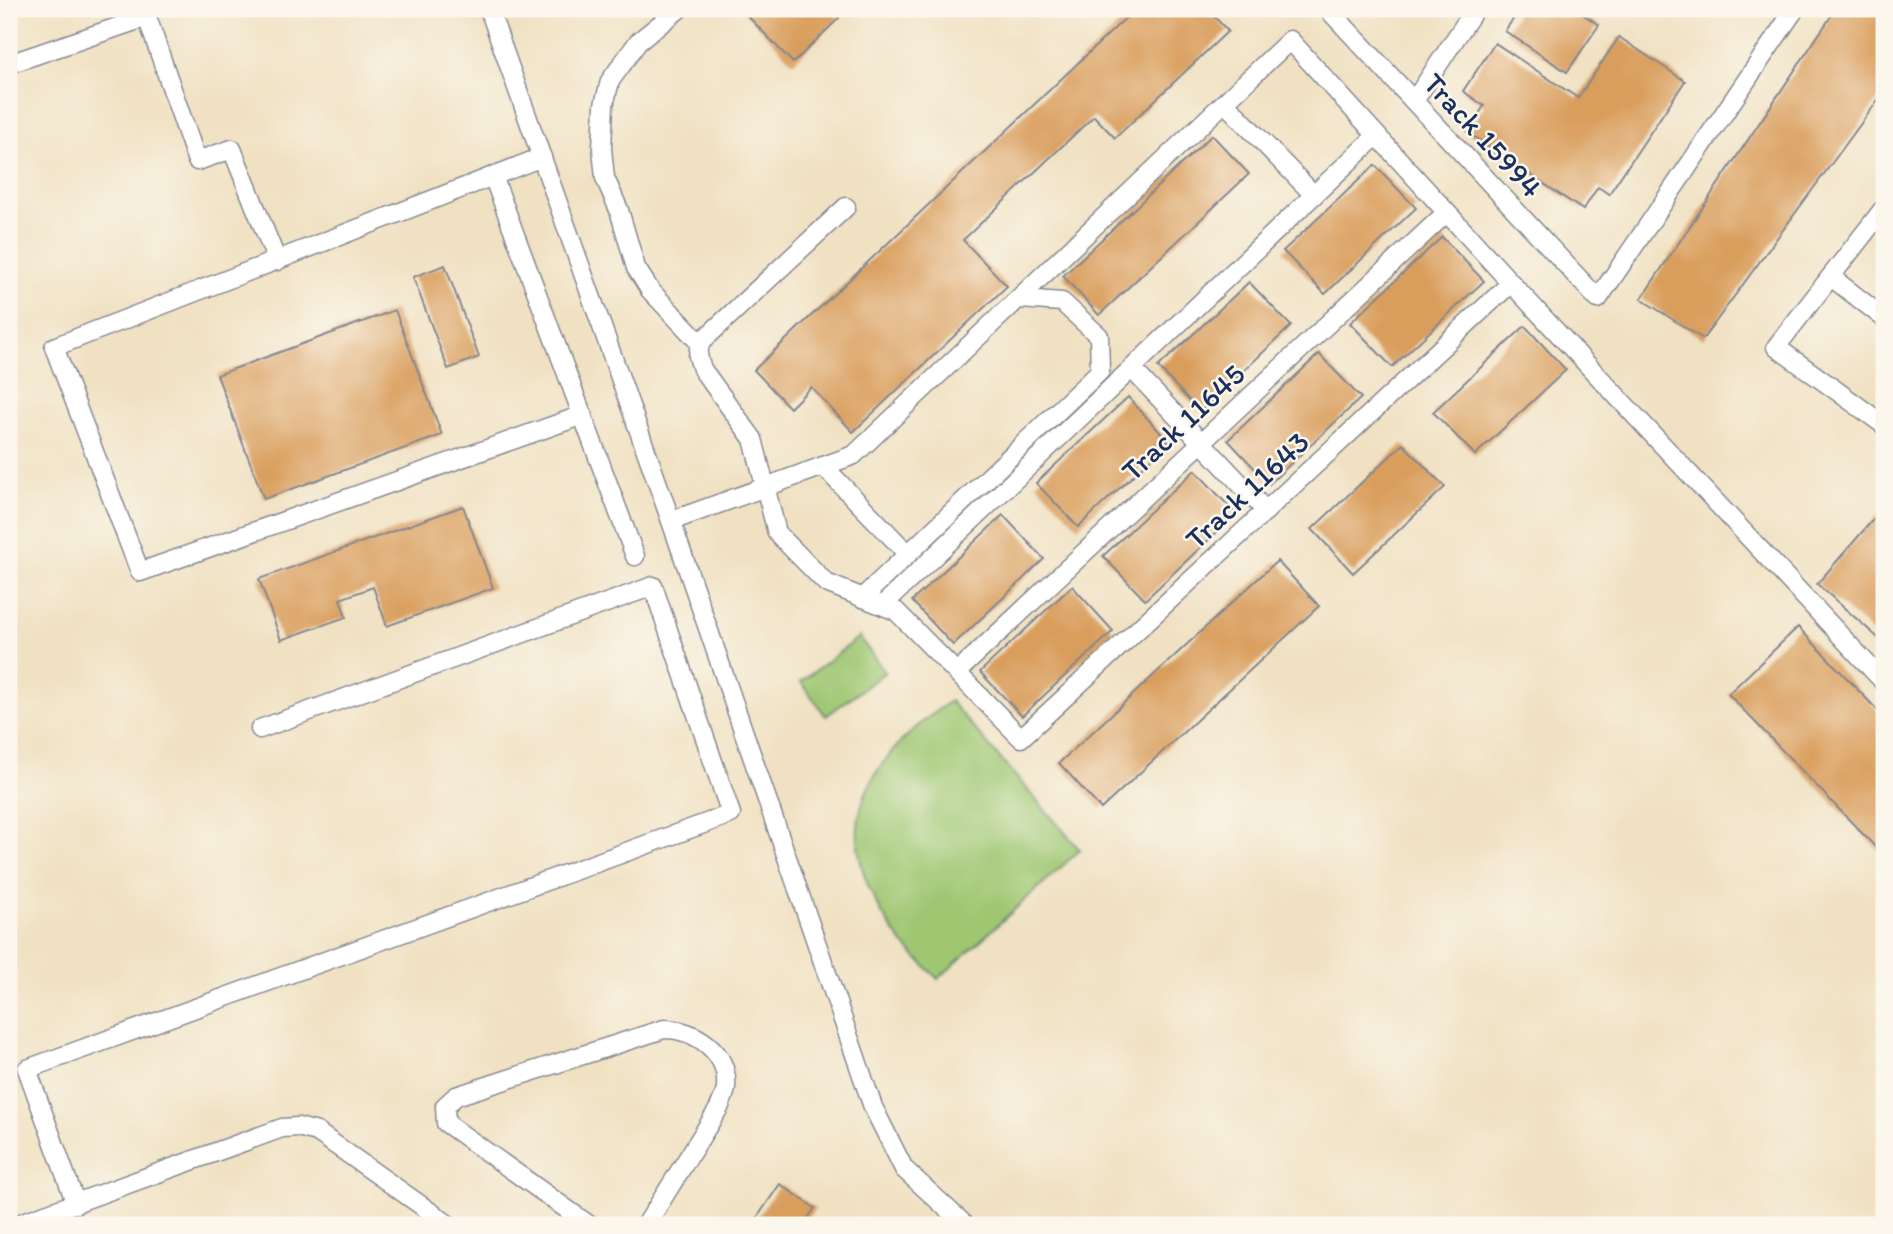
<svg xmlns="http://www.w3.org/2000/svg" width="1893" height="1234" font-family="Itim,sans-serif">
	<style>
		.green { fill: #9fc772; stroke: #5d7b68; stroke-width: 2 }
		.building { fill: #d99d5b }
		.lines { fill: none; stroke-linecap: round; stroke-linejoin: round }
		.minor-casing { stroke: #868890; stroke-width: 21 }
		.minor { stroke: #fff; stroke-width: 18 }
		.labels { text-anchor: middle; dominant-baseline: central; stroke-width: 5; stroke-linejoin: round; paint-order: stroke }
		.street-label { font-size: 30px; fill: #1b2f5e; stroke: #fbf7ec }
	</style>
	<rect width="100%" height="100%" fill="#fbf7ec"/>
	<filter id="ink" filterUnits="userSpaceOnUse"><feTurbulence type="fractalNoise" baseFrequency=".0143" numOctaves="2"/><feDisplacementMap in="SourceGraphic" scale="14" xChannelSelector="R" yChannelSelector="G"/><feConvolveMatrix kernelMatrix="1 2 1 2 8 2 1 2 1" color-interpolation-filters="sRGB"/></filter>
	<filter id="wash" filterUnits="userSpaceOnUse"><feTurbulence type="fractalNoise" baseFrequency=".00686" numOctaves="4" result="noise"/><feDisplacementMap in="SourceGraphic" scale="28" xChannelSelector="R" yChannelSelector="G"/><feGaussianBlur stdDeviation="1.57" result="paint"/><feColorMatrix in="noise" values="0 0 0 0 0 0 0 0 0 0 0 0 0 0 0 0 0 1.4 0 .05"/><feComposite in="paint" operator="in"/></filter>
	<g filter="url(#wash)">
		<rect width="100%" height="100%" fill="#f0e1c2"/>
		<g class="green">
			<polygon points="859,637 885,672 826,716 801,682"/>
			<path d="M950 701 1080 850 938 979C926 966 911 954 900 940 825 840 854 768 950 701Z"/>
		</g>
		<g id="blocks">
			<g class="building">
				<polygon points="741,9 830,9 839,18 793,63"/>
				<polygon points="1135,9 1207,9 1228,31 1115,138 1094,116 963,240 1007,286 853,432 811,387 790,408 754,370"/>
				<polygon points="1520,9 1575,9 1599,25 1567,72 1505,31"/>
				<polygon points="1836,9 1884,9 1884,92 1703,339 1641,299"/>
				<polygon points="1619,37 1685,81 1609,194 1598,187 1583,210 1467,132 1484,106 1463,91 1495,43 1578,98"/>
				<polygon points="1212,135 1249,174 1099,315 1063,276"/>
				<polygon points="1375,165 1416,208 1325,294 1283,251"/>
				<polygon points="1442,237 1484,281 1392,367 1350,323"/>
				<polygon points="445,265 479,357 448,369 413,277"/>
				<polygon points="1249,282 1291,326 1200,412 1158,367"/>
				<polygon points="395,310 442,435 264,499 217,375"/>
				<polygon points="1525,326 1566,370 1475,455 1433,412"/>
				<polygon points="1319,354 1361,398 1269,484 1228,440"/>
				<polygon points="1128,397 1169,442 1078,527 1036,483"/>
				<polygon points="1403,444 1445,487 1353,573 1312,529"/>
				<polygon points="1195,470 1236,514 1145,600 1103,556"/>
				<polygon points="463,506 493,588 387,626 373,587 340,599 346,617 281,640 259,579"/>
				<polygon points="1884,507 1884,643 1817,584"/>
				<polygon points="1003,515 1044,559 953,645 912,601"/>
				<polygon points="1277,561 1319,606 1101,809 1059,763"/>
				<polygon points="1072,586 1113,631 1022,716 980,672"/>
				<polygon points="1798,627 1884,717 1884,856 1728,694"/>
				<polygon points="780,1184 815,1208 804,1224 807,1225 752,1225"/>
			</g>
		</g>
	</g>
	<g filter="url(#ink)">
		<use href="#blocks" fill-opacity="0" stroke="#868890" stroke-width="2"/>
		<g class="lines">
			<g class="minor-casing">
				<g id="minor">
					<polyline points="489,9 671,521 873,1107 904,1169 965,1225"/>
					<polyline points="679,9 638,42 610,81 604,105 602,149 605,178 619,210 636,268 650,290 700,343"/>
					<polyline points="1328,9 1598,299 1795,9"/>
					<polyline points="9,64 147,17 197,161 232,149 277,261"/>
					<polyline points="1414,101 1475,9"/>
					<polyline points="1225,103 1314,195"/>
					<polyline points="542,157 54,347 140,572 583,415"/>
					<polyline points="493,176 635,556"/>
					<polyline points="846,207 700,343 698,356 702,369 753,439 777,533 826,583 896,611 1021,738 1511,283"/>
					<polyline points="1884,208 1776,347 1884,425"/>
					<polyline points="1831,277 1884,318"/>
					<polyline points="1132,369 1266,511"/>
					<polyline points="823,466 908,554"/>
					<polyline points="671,521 854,455 1290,40 1511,283 1884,682"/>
					<polyline points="862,598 1100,371 1099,336 1062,302 1020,299"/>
					<polyline points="883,605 1376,136"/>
					<polyline points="957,672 1446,213"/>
					<polyline points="76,1204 27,1069 731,814 653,586 260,729"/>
					<polyline points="15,1225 282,1128 298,1127 317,1132 449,1225"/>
					<path d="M589 1225 446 1123 445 1106 456 1096 664 1029C695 1029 729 1052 726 1087 726 1094 721 1102 719 1108L646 1225"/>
				</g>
			</g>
			<use href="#minor" class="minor"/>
		</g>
	</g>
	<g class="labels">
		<g class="street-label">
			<text transform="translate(1483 135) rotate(47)">Track 15994</text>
			<text transform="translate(1183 422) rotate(-43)">Track 11645</text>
			<text transform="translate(1247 490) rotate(-43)">Track 11643</text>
		</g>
	</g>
	<rect width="1893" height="1234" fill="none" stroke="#fbf7ec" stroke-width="35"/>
</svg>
